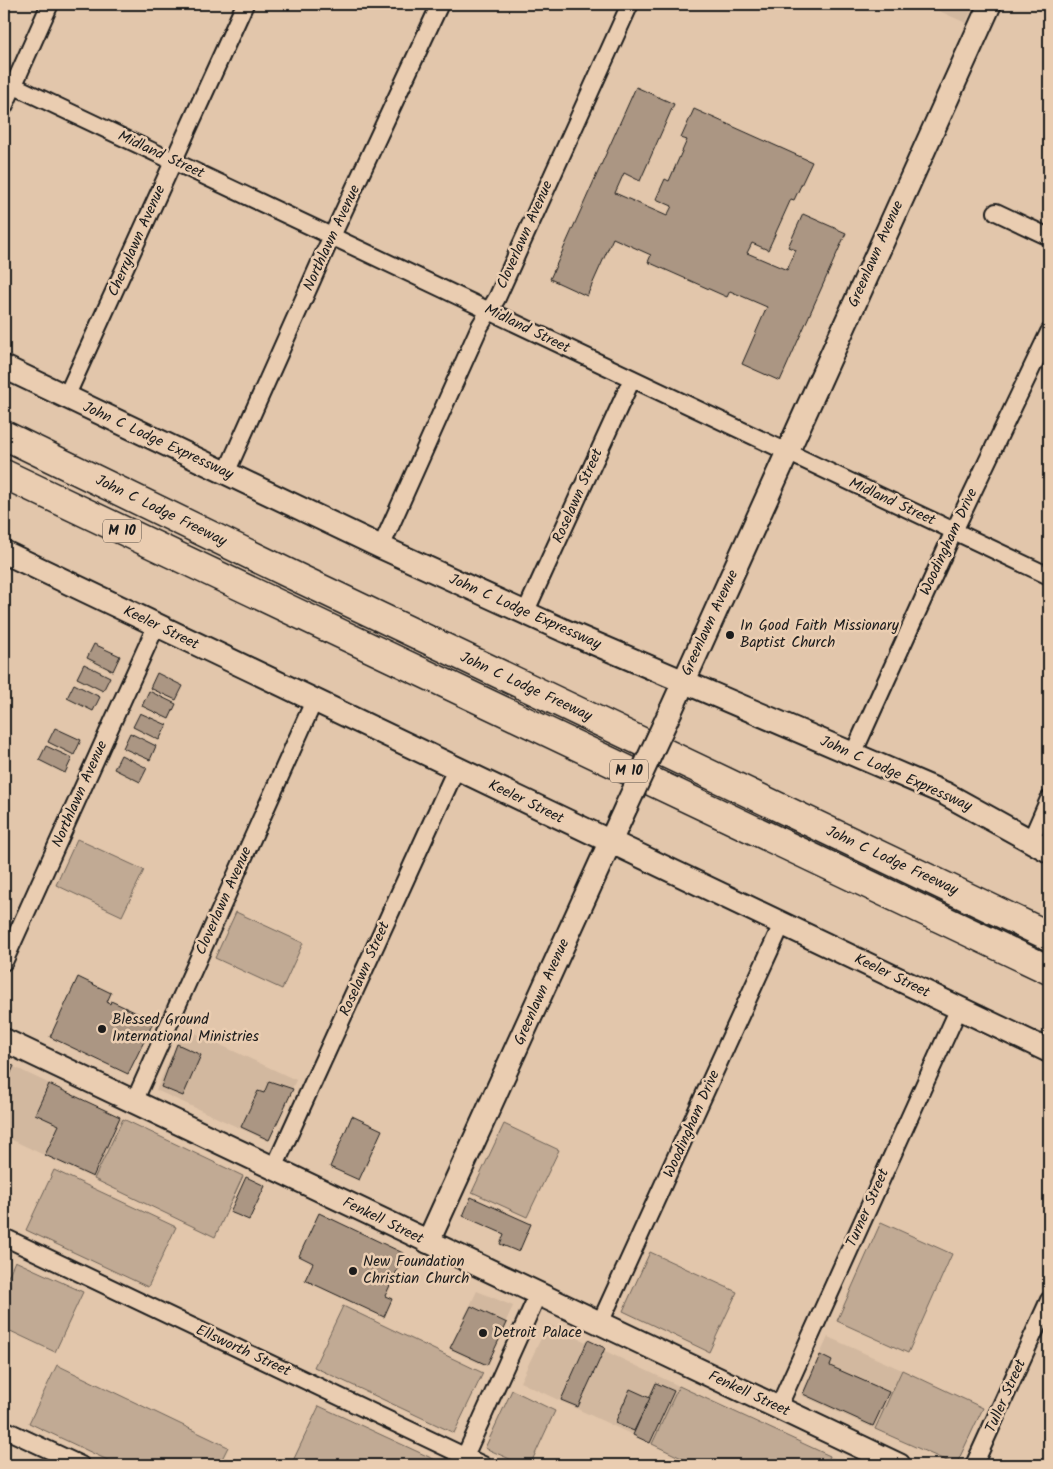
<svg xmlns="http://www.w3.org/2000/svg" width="1053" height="1469" font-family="Kalam,sans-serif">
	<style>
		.built { fill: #d2b89f }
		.green { fill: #c1aa94; stroke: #6e6358 }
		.building { fill: #ab9683; stroke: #1c1c1c }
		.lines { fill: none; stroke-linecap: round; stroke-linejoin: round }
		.street-casing { stroke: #1c1c1c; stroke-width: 20 }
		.secondary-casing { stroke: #1c1c1c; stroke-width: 26 }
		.highway-casing { stroke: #1c1c1c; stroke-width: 31 }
		.street { stroke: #eacdb1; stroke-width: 16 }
		.secondary { stroke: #eacdb1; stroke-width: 22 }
		.highway { stroke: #eacdb1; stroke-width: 28 }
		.secondary-bridge-casing { stroke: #1c1c1c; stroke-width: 26; stroke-linecap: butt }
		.secondary-bridge { stroke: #eacdb1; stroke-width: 22 }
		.poi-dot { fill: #1c1c1c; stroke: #eacdb1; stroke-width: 2 }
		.labels { text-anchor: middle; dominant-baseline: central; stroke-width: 5; stroke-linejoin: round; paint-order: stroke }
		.shield { fill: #eacdb1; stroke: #5a5149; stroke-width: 1 }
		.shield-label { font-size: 14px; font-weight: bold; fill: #1c1c1c }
		.street-label { font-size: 15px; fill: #1c1c1c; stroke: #eacdb1 }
		.poi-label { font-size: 15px; fill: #1c1c1c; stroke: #eacdb1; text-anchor: start }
	</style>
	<rect width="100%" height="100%" fill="#e2c6ab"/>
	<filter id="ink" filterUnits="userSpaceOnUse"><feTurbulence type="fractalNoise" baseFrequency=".02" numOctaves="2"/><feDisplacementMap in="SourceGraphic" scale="10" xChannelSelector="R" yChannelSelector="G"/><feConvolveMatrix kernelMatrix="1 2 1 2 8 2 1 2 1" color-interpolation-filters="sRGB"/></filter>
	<g filter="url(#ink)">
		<g class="built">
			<polygon points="924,4 974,4 966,23"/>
			<polygon points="184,1028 296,1080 268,1141 156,1090"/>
			<polygon points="4,1062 123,1119 94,1179 4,1136"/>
			<polygon points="477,1291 513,1306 485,1366 449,1349"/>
			<polygon points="548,1324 679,1386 652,1444 520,1382"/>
			<polygon points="828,1337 902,1370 875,1429 801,1395"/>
			<polygon points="830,1456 850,1465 826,1465"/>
		</g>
		<g class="green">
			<polygon points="77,839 144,870 122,916 56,885"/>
			<polygon points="236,912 303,943 282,989 215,958"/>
			<polygon points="123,1119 243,1176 215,1237 94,1179"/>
			<polygon points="504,1124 559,1150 527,1217 472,1192"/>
			<polygon points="54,1170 176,1227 148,1287 26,1230"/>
			<polygon points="881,1222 952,1254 908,1353 837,1321"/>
			<polygon points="650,1252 737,1292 709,1352 623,1311"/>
			<polygon points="15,1261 83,1292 55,1352 4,1328 4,1286"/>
			<polygon points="343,1306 483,1373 454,1433 314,1367"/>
			<polygon points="57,1365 228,1447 219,1465 118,1465 29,1423"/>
			<polygon points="902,1370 983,1408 956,1465 875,1429"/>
			<polygon points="679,1386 830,1456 826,1465 696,1465 652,1444"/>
			<polygon points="512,1390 555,1411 530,1465 523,1465 485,1448"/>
			<polygon points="319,1406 442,1463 441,1465 291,1465"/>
		</g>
		<g class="building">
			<polygon points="636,87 674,104 640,181 624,173 615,193 667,216 672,206 656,199 665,179 669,181 687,140 681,138 694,109 812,162 794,200 791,199 768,250 752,243 747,253 787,270 796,250 788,247 803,214 846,233 780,381 742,364 767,307 730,291 727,297 648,262 651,255 613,238 587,296 550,279"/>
			<polygon points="94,644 120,656 113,671 87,658"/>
			<polygon points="84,664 110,677 103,691 77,678"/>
			<polygon points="157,673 183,686 176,700 150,688"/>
			<polygon points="74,684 100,697 93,711 67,698"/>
			<polygon points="149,691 176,704 169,719 142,706"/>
			<polygon points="140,713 167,725 159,740 133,727"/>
			<polygon points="55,728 81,740 74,755 48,742"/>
			<polygon points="130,733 156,746 150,760 123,748"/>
			<polygon points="46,746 72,758 65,773 39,760"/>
			<polygon points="121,755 147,768 140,782 114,769"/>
			<polygon points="78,977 111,993 107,1002 110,1004 111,1001 154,1021 128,1074 50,1037"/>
			<polygon points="177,1044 201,1055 183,1096 161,1087"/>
			<polygon points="4,1062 14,1066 4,1088"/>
			<polygon points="269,1081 293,1089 269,1140 241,1127 258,1091 264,1093"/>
			<polygon points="49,1084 120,1117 93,1177 45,1155 59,1125 35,1114"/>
			<polygon points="352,1116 382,1130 359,1180 330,1167"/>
			<polygon points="246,1177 265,1186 249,1220 230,1212"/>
			<polygon points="471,1197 531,1224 519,1252 500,1244 504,1234 463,1216"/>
			<polygon points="319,1213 405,1254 385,1296 392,1299 384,1317 305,1280 313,1263 299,1256"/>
			<polygon points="471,1306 507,1323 487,1365 450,1348"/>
			<polygon points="588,1340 605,1348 578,1407 561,1400"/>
			<polygon points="820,1355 832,1361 830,1366 889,1392 873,1426 803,1394"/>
			<polygon points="656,1383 674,1391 650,1443 633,1435"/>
			<polygon points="630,1389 650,1398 634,1431 615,1423"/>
		</g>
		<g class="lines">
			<g class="street-casing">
				<g id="street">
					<polyline points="4,81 1049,576"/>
					<polyline points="4,107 50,4"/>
					<polyline points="996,212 1049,237"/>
					<polyline points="66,397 245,4"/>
					<polyline points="226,473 326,249 440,4"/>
					<polyline points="381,547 480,326 497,298 630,4"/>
					<polyline points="525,613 632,379"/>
					<polyline points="853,754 954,531 1049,332"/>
					<polyline points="1031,840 1049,799"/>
					<polyline points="4,962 156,626"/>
					<polyline points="134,1102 314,701"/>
					<polyline points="274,1168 456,769"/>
					<polyline points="4,1237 483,1465"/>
					<polyline points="600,1323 782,924"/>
					<polyline points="778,1408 959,1008"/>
					<polyline points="4,1429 81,1465"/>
					<polyline points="461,1465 538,1294"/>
					<polyline points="974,1465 1049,1300"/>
				</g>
			</g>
			<g class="secondary-casing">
				<g id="secondary">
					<polyline points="4,367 381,547 563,630 944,793 1049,851"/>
					<polyline points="4,552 1049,1051"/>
					<polyline points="671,710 990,4"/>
					<polyline points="4,1040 899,1465"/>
					<polyline points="428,1242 626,807"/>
				</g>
			</g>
			<g class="highway-casing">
				<g id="highway">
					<polyline points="4,435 290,574 1049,936"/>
					<polyline points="4,474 1049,970"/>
				</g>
			</g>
			<use href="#street" class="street"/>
			<use href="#secondary" class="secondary"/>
			<use href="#highway" class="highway"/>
			<g class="secondary-bridge-casing">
				<polyline id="secondary-bridge" points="626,807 671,710"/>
			</g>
			<use href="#secondary-bridge" class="secondary-bridge"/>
		</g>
	</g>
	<g class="poi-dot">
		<circle cx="730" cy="635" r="5"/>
		<circle cx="102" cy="1029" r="5"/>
		<circle cx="353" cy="1271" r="5"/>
		<circle cx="483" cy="1333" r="5"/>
	</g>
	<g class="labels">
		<g class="shield">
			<rect x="103" y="519.5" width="38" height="23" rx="4"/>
			<rect x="610" y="759.5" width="38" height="23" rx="4"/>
		</g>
		<g class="shield-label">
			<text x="122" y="531">M 10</text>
			<text x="629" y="771">M 10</text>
		</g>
		<g class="street-label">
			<text transform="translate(161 155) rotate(25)">Midland Street</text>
			<text transform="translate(525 235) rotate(-66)">Cloverlawn Avenue</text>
			<text transform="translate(332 238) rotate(-65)">Northlawn Avenue</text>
			<text transform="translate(137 241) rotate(-66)">Cherrylawn Avenue</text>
			<text transform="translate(876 254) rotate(-66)">Greenlawn Avenue</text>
			<text transform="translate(527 329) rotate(26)">Midland Street</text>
			<text transform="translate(158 441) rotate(25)">John C Lodge Expressway</text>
			<text transform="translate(578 496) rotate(-66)">Roselawn Street</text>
			<text transform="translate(892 502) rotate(25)">Midland Street</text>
			<text transform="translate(161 511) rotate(26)">John C Lodge Freeway</text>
			<text transform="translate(949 542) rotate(-65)">Woodingham Drive</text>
			<text transform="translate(525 612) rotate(24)">John C Lodge Expressway</text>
			<text transform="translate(710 623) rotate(-65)">Greenlawn Avenue</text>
			<text transform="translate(161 628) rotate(26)">Keeler Street</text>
			<text transform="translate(526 687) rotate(25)">John C Lodge Freeway</text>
			<text transform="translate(896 774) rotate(24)">John C Lodge Expressway</text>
			<text transform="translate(80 794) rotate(-66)">Northlawn Avenue</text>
			<text transform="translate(526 802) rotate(26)">Keeler Street</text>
			<text transform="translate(892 861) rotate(25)">John C Lodge Freeway</text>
			<text transform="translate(224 901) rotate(-66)">Cloverlawn Avenue</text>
			<text transform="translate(365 969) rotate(-66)">Roselawn Street</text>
			<text transform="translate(892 976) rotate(26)">Keeler Street</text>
			<text transform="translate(542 992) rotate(-66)">Greenlawn Avenue</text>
			<text transform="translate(692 1124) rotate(-66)">Woodingham Drive</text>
			<text transform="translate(868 1208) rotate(-66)">Turner Street</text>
			<text transform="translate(383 1221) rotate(26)">Fenkell Street</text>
			<text transform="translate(243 1351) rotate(25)">Ellsworth Street</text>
			<text transform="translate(749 1394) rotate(25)">Fenkell Street</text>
			<text transform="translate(1006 1396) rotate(-66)">Tuller Street</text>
		</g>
		<g class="poi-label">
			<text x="740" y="626">In Good Faith Missionary<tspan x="740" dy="17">Baptist Church</tspan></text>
			<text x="112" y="1020">Blessed Ground<tspan x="112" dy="17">International Ministries</tspan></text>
			<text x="363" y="1262">New Foundation<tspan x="363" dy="17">Christian Church</tspan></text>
			<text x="493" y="1333">Detroit Palace</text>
		</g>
	</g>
	<rect width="1053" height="1469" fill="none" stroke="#eacdb1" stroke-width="20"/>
	<rect x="10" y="10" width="1033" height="1449" fill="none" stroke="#1c1c1c" stroke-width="2" filter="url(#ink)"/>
</svg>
